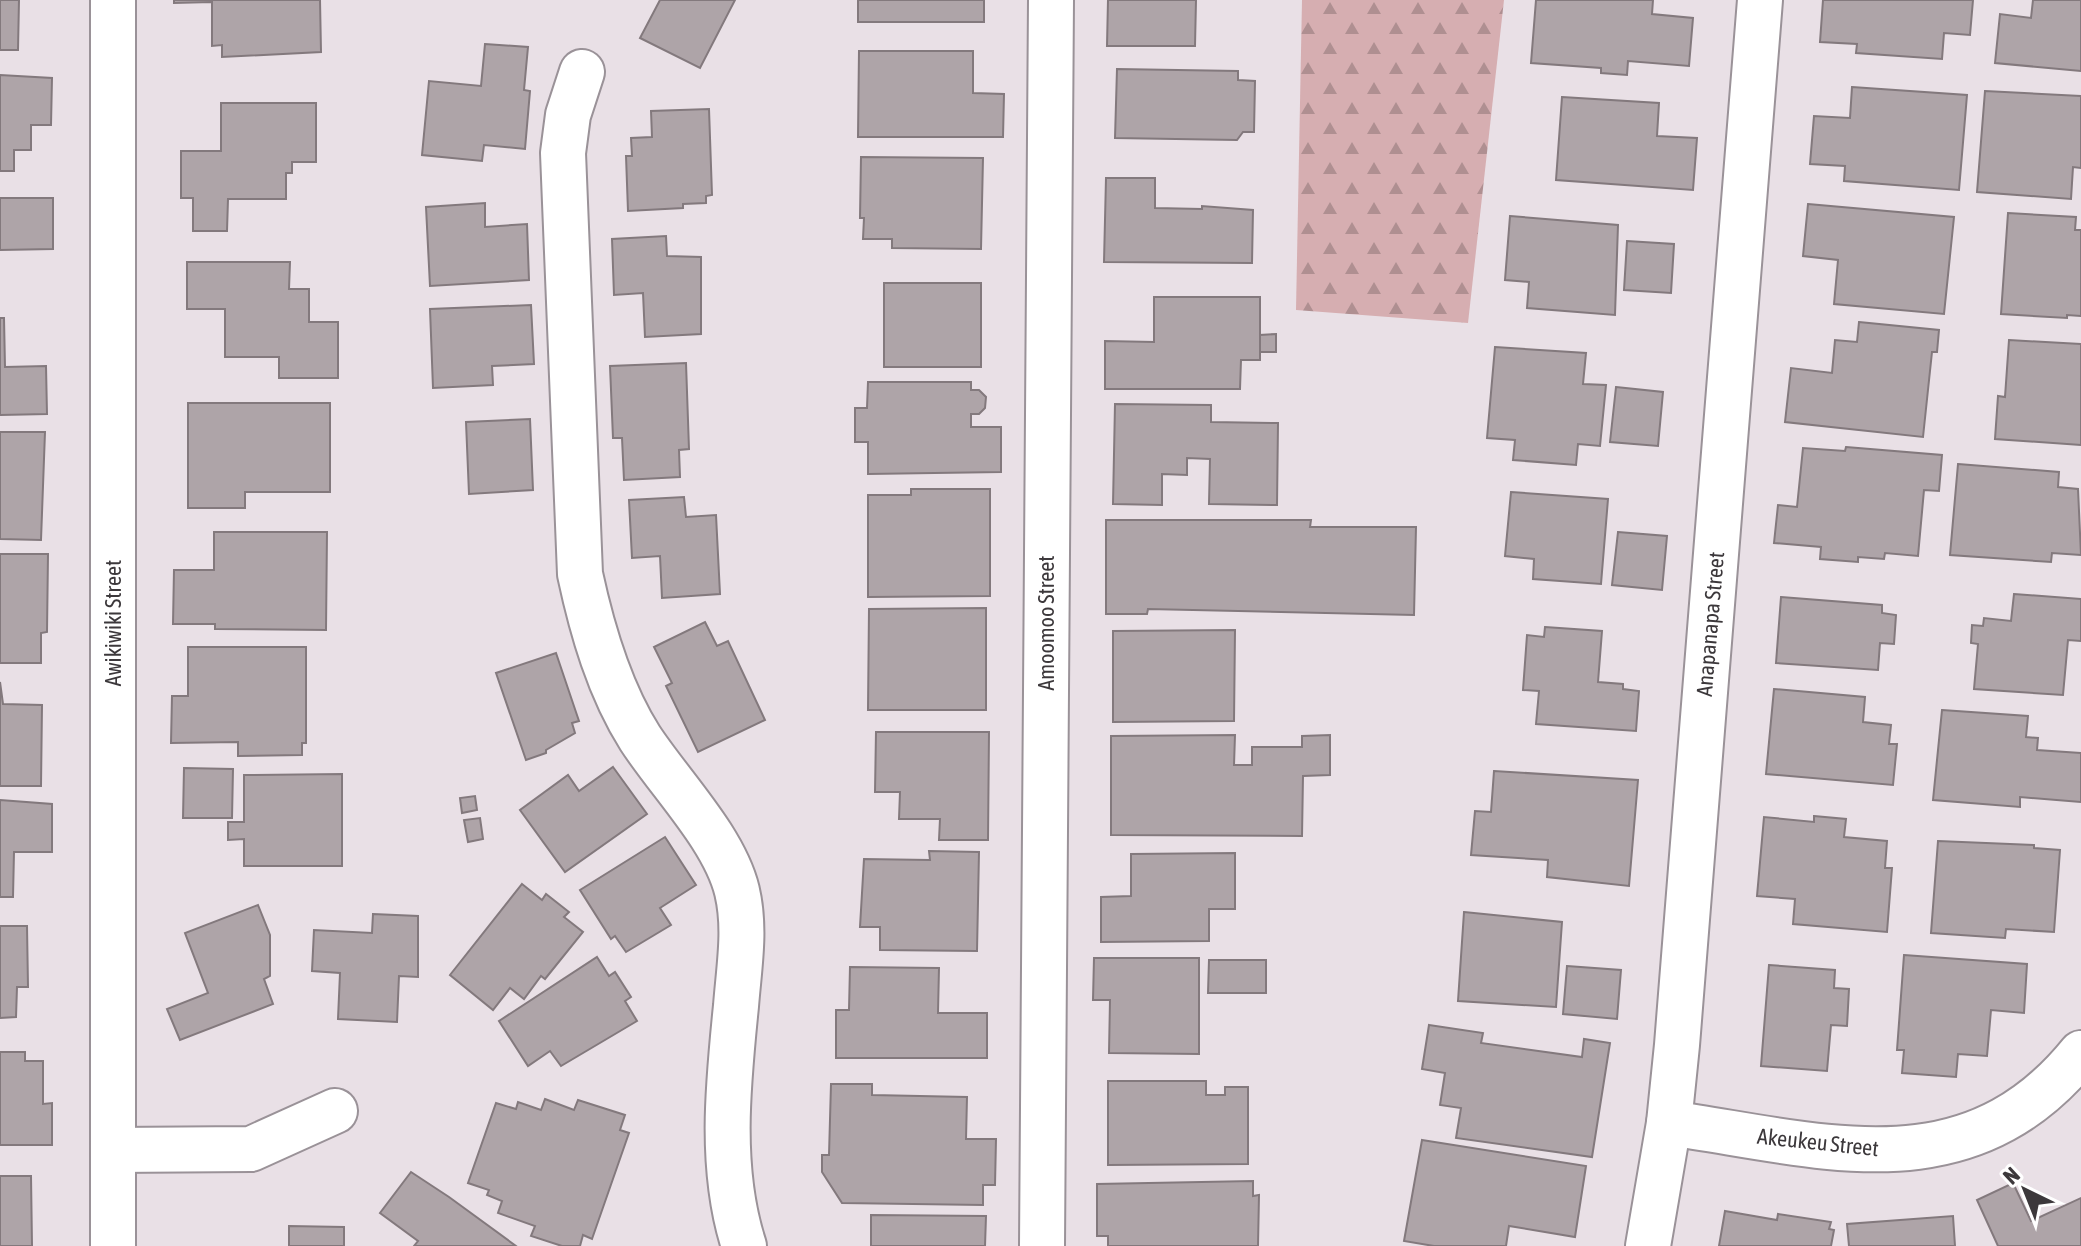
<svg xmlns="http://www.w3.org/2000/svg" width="2081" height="1246" font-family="'Asap Condensed',sans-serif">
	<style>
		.forest { fill: url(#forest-firs) }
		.building { fill: #aea4a8; stroke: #83797d; stroke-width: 2 }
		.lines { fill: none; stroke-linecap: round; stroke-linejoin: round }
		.minor-casing { stroke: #9a9298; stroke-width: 48 }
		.minor { stroke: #fff; stroke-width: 44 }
		.labels { text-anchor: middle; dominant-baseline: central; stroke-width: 8; stroke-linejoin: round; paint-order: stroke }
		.street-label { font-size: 22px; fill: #3c383b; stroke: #fff }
	</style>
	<defs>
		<pattern id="forest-firs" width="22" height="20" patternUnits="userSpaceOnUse" patternTransform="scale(2)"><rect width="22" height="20" fill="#d6aeb1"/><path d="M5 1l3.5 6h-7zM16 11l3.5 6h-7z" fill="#af8f91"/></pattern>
	</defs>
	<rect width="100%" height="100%" fill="#e9e0e6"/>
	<polygon class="forest" points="1302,0 1504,0 1468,323 1296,310"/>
	<g class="building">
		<polygon points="0,0 19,0 18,50 0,50"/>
		<polygon points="174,0 320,0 321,52 222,57 222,45 212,46 212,2 174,3"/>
		<polygon points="660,0 735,0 700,68 640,38"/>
		<rect x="858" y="0" width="126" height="22"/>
		<polygon points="1108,0 1196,0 1195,46 1107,46"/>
		<polygon points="1536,0 1653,0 1652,14 1693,18 1689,66 1628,61 1627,75 1601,73 1601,68 1531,63"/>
		<polygon points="1823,0 1973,0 1970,35 1944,33 1942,59 1856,53 1857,44 1820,42"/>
		<polygon points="2033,0 2081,0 2081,71 1995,63 2000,14 2031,18"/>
		<polygon points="485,44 528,47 524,90 530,91 525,149 484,145 482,161 422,155 429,81 481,86"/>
		<polygon points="859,51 973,51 973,93 1004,94 1003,137 858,137"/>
		<polygon points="1117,69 1238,71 1238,80 1255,81 1254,132 1243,132 1237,140 1115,138"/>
		<polygon points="0,75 52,78 51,125 31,125 31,150 14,150 14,171 0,171"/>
		<polygon points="1852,87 1967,95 1959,190 1844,181 1845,166 1810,164 1814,116 1850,118"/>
		<polygon points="1985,91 2081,96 2081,168 2073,167 2071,199 1977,192"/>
		<polygon points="1562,97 1659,103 1657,136 1697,138 1693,190 1556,180"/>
		<polygon points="221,103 316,103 316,162 292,162 292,173 286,173 286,199 228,199 227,231 193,231 193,198 181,198 181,151 221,151"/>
		<polygon points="709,109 712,195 706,196 706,203 683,204 683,208 628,211 626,156 632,156 631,138 652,137 651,111"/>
		<polygon points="861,157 983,158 981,249 892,248 892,239 863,239 864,218 860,218"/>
		<polygon points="1106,178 1155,178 1155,208 1202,209 1202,206 1253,210 1252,263 1104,262"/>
		<polygon points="0,198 53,198 53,249 0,250"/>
		<polygon points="485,203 485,227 527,224 529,280 430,286 426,207"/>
		<polygon points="1808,204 1954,217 1944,314 1834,304 1838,260 1803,256"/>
		<polygon points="2008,213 2076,217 2075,230 2081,230 2081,316 2067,315 2067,318 2001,314"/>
		<polygon points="1510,216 1618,225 1615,315 1527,308 1529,282 1505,280"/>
		<polygon points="666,236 667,256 701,257 701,334 645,337 643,293 614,295 612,239"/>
		<polygon points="1627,241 1674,244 1671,293 1624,290"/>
		<polygon points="187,262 290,262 289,289 309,289 309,322 338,322 338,378 279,378 279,357 225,357 225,309 187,309"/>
		<rect x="884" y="283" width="97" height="84"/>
		<polygon points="1154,297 1260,297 1260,360 1241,360 1240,389 1105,389 1105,341 1154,342"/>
		<polygon points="531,305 534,364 492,366 493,385 433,388 430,309"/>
		<polygon points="0,318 4,318 5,367 46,366 47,414 0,415"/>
		<polygon points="1859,322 1939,330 1937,352 1932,352 1923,437 1785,422 1791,368 1832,373 1835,340 1857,342"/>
		<polygon points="1276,334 1276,352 1260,352 1260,335"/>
		<polygon points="2009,340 2081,344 2081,445 1995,439 1998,396 2005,397"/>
		<polygon points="1495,347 1586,353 1583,384 1606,385 1600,446 1578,444 1576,465 1513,460 1515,440 1487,438"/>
		<polygon points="686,363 689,449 679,450 680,477 624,480 622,438 613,438 610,366"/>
		<polygon points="868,382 971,382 971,390 979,390 986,397 985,408 979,414 971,414 971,427 1001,427 1001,472 868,474 868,442 855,442 855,408 867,408"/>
		<polygon points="1616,387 1663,392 1658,446 1610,442"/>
		<polygon points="188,403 330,403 330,492 245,492 245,508 188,508"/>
		<polygon points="1115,404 1211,405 1211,422 1278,423 1277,505 1209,504 1210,459 1187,458 1187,475 1162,474 1162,505 1113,504"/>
		<polygon points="530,419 533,490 469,494 466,422"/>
		<polygon points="0,432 45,432 41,540 0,539"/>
		<polygon points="1846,447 1942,455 1939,491 1924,490 1918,556 1885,553 1884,559 1858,557 1858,562 1820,559 1821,547 1774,543 1778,505 1797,507 1803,448 1845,451"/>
		<polygon points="1958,464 2059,472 2058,487 2078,489 2081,555 2052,553 2051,562 1950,555"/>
		<polygon points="911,489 990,489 990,596 868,597 868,495 911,495"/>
		<polygon points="1511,492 1608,499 1601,584 1533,579 1534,559 1505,556"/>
		<polygon points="684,497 686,517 716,515 720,594 662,598 660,556 632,558 629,500"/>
		<polygon points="1106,520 1311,520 1310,527 1416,527 1414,615 1148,609 1147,614 1106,614"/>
		<polygon points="214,532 327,532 326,630 215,629 215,624 173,624 174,570 214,570"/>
		<polygon points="1618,532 1667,536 1662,590 1612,585"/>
		<polygon points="0,554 48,554 47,632 41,633 41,663 0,663"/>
		<polygon points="2014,594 2081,599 2081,641 2068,640 2063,695 1974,689 1978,644 1971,643 1972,625 1983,626 1984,618 2011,621"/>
		<polygon points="1781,597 1882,605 1882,613 1896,615 1894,644 1880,643 1878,670 1776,663"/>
		<polygon points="986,608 986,710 868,710 869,609"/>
		<polygon points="705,622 717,646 728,641 765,720 698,752 666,686 672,683 654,647"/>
		<polygon points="1545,627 1602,631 1598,682 1623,684 1623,689 1639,691 1636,731 1536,724 1539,691 1523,690 1527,635 1544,637"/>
		<polygon points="1235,630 1234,721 1113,722 1113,631"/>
		<polygon points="188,647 306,647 306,743 302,743 302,755 238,756 238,742 171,743 172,696 188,696"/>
		<polygon points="556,653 579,721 572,723 575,733 546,750 546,753 526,760 496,673"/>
		<polygon points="0,682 3,704 42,705 41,786 0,786"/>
		<polygon points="1774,689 1865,697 1863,722 1891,725 1889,744 1897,744 1893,785 1766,774"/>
		<polygon points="1942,710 2028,716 2026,737 2038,738 2037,750 2081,753 2081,802 2020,797 2020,807 1933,800"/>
		<polygon points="876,732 989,732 988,840 939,840 940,819 899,819 900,792 875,792"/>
		<polygon points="1235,735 1234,765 1252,765 1252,747 1302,747 1302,736 1330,735 1330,775 1303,776 1302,836 1111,835 1111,736"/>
		<polygon points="613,767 647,814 565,872 520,810 568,775 579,791"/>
		<polygon points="184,768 233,769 232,818 183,818"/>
		<polygon points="1494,771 1638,780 1629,886 1547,877 1548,860 1471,855 1475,811 1491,812"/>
		<polygon points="342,774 342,866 244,866 244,839 228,840 228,822 244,822 244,775"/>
		<polygon points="475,796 477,810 462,813 460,798"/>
		<polygon points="0,800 52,804 52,852 14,852 13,897 0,897"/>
		<polygon points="1814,816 1846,819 1844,837 1887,841 1885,868 1892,868 1887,932 1793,924 1795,899 1757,896 1764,817 1814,822"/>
		<polygon points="480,818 483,839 468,842 464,820"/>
		<polygon points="665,837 696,885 660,908 671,925 626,952 615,936 611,939 580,890"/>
		<polygon points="1938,841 2034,845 2034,848 2060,850 2054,932 2006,929 2005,938 1931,933"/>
		<polygon points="929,851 979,852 977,951 880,950 880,927 860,927 864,859 930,860"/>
		<polygon points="1235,853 1235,909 1209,909 1209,941 1101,942 1101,897 1131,896 1131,854"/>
		<polygon points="522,884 542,900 546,894 569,912 564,917 583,932 545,979 541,976 524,999 510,988 493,1010 450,975"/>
		<polygon points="258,905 270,935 270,976 264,979 273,1004 180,1040 167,1009 208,993 185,933"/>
		<polygon points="1464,912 1562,922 1556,1007 1458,1001"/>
		<polygon points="373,914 418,916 418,977 399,976 397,1022 338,1019 340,973 312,971 314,930 372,933"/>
		<polygon points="0,926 27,926 28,987 17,987 16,1017 0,1018"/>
		<polygon points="1904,955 2027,964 2024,1013 1991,1010 1987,1056 1958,1054 1956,1077 1902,1073 1904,1050 1897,1050"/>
		<polygon points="597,957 609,976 615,972 631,997 625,1001 637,1021 561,1066 550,1051 528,1066 499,1021"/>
		<polygon points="1094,958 1199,958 1199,1054 1109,1053 1110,1000 1093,1000"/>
		<polygon points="1209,960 1266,960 1266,993 1208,993"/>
		<polygon points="1769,965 1835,970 1834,988 1849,989 1847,1026 1831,1025 1827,1071 1761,1066"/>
		<polygon points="1567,966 1621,970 1617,1019 1563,1014"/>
		<polygon points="850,967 939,968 938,1013 987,1013 987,1058 836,1058 836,1010 849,1010"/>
		<polygon points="1429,1025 1483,1033 1481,1043 1582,1057 1584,1039 1610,1043 1592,1157 1456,1138 1461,1108 1440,1105 1445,1073 1422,1069"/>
		<polygon points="0,1052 25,1052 25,1061 43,1061 43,1104 52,1103 52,1145 0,1145"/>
		<polygon points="1108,1081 1206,1081 1206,1095 1225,1095 1225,1087 1248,1087 1248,1164 1108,1165"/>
		<polygon points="831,1084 872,1084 872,1095 967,1097 966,1139 996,1139 995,1185 983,1185 983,1205 842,1203 822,1172 822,1155 829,1155"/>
		<polygon points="545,1099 574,1110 578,1100 625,1115 620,1130 629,1133 592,1239 583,1235 580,1246 562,1246 531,1236 535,1226 498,1213 502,1201 487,1195 489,1190 468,1183 496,1103 516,1109 518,1102 541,1110"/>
		<polygon points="1422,1140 1586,1166 1575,1237 1509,1226 1506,1246 1434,1246 1404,1241"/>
		<polygon points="411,1172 449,1197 516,1246 414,1246 418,1241 380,1213"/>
		<polygon points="0,1176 31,1176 32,1246 0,1246"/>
		<polygon points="1253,1181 1253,1196 1259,1195 1258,1246 1108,1246 1108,1236 1097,1236 1097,1184"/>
		<polygon points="2013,1183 2031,1221 2081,1198 2081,1246 1998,1246 1977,1200"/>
		<polygon points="1725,1211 1777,1220 1778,1214 1831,1222 1829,1229 1834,1230 1831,1246 1719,1246"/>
		<polygon points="871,1215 986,1216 985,1246 871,1246"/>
		<polygon points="1953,1216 1955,1246 1849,1246 1847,1224"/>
		<polygon points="289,1226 344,1227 344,1246 289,1246"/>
	</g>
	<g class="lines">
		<g class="minor-casing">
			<g id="minor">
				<polyline points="113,0 113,1246"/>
				<path d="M582 72 568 115 563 153 580 574C592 630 609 689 640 738 670 784 724 838 737 891 746 929 739 967 736 1006 728 1084 719 1170 744 1246"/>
				<path d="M1669 1123C1823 1145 1967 1194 2081 1053"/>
				<polyline points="113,1150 251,1149 335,1111"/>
				<polyline points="1042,1246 1051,0"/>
				<polyline points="1648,1246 1669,1123 1677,1045 1760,0"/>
			</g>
		</g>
		<use href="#minor" class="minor"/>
	</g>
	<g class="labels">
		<g class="street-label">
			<text transform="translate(113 623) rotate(-90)">Awikiwiki Street</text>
			<text transform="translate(1046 623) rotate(-90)">Amoomoo Street</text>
			<text transform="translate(1710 624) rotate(-85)">Anapanapa Street</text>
			<text transform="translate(1818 1142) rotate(6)">Akeukeu Street</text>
		</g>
	</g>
	<g transform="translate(2025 1190) rotate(317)" stroke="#ffffff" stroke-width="6" paint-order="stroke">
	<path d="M0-6L14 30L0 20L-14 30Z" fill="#3c383b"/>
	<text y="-12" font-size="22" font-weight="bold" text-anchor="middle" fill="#3c383b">N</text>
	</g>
</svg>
